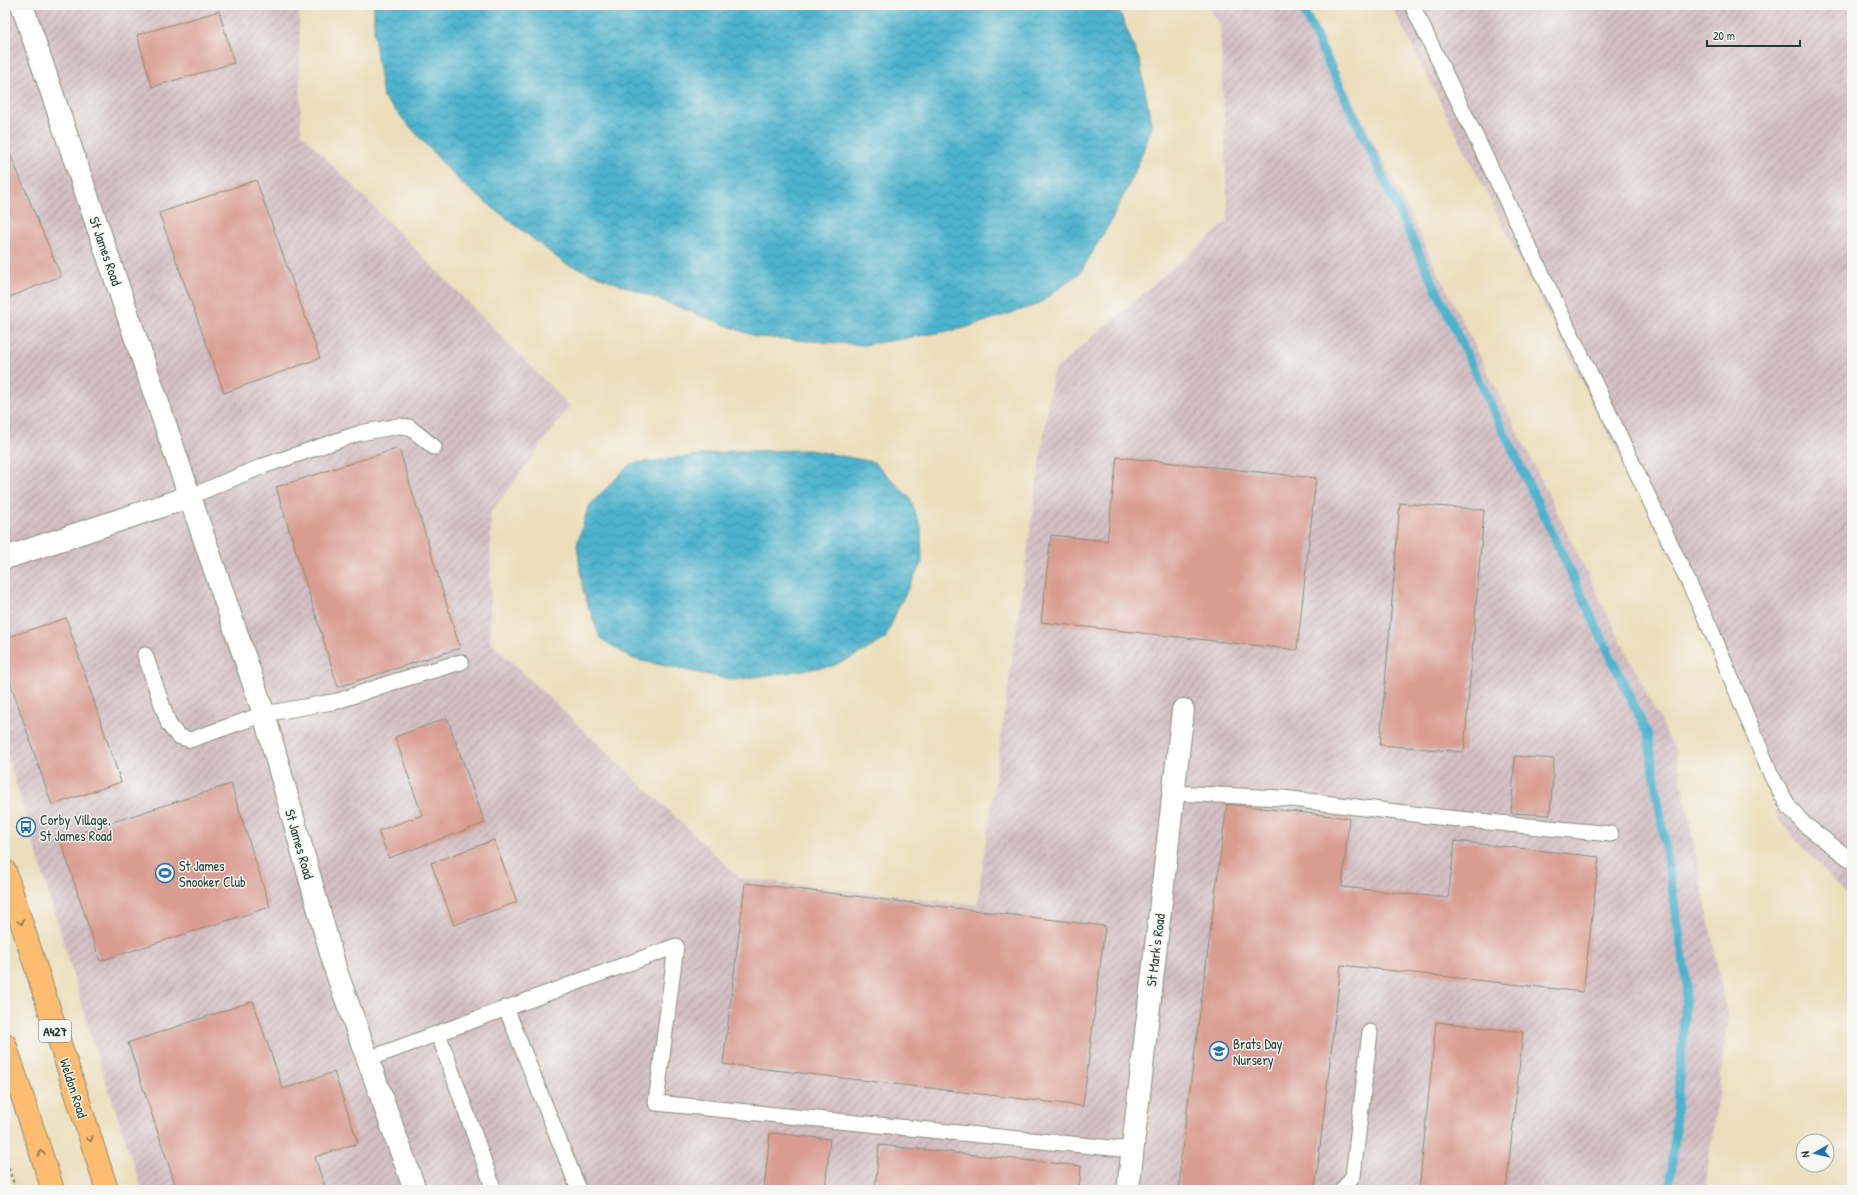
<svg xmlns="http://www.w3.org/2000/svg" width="1857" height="1195" font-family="'Patrick Hand',sans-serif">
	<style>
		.industrial { fill: url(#industrial-furrows) }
		.water { fill: url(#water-waves); stroke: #367880 }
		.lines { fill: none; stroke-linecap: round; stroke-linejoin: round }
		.stream { stroke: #4eb3cd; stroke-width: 9 }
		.building { fill: #d99c91 }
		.lane-casing { stroke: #868e78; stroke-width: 17 }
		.street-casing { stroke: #868e78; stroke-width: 24 }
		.highway-casing { stroke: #868e78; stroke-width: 24 }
		.path { stroke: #868e78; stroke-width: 2.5; stroke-dasharray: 3 3; stroke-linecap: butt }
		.lane { stroke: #fff; stroke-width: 15 }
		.street { stroke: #fff; stroke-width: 22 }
		.highway { stroke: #febc70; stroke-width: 22 }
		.oneway { stroke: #83764f }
		.labels { text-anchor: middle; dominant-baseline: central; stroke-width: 3; stroke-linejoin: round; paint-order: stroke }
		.shield { fill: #f6f6f2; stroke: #60746d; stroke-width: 1 }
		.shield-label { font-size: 13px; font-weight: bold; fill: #1f3d34 }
		.street-label { font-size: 14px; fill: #1f3d34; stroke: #f6f6f2 }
		.poi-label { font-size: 14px; fill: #1f3d34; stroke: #f6f6f2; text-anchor: start }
	</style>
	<defs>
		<pattern id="industrial-furrows" width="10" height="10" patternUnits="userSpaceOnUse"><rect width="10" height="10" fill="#d2bec3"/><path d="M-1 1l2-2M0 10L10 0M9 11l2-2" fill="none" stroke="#aa9c9f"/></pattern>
		<pattern id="water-waves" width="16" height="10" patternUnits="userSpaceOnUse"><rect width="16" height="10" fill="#4eb3cd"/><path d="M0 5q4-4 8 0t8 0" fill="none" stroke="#4093a7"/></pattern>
	</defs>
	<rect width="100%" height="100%" fill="#f6f6f2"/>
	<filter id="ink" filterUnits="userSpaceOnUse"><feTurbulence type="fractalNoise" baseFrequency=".025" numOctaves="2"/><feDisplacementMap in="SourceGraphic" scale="8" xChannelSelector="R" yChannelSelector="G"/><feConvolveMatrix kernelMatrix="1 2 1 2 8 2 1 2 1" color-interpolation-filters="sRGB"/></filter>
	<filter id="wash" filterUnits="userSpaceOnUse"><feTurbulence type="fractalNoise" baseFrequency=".012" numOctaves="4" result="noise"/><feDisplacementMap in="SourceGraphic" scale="16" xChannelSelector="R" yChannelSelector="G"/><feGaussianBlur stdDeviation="0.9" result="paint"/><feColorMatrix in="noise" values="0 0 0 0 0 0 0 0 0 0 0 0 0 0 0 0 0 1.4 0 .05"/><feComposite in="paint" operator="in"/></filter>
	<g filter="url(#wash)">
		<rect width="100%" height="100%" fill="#ecdebb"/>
		<g class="industrial">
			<polygon points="5,5 299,5 301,133 570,406 491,512 490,642 740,878 977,905 1053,371 1228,221 1220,24 1208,5 1306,5 1676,752 1728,1020 1705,1190 142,1190 95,1049 5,747"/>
			<polygon points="1391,5 1852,5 1852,896 1844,893 1779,820 1726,665"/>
		</g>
		<g class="water">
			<polygon points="374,5 1117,5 1140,62 1152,127 1135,172 1111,221 1080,273 1037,305 961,329 864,345 757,337 564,263 461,183 383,97 374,36"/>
			<polygon points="810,450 874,462 910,498 921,527 922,562 898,608 885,639 863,652 833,666 732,680 633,659 600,638 583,591 577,545 588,507 630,464 732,451"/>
		</g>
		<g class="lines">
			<polyline class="stream" points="1301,5 1648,735 1687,984 1670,1190"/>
		</g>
		<g id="blocks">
			<g class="building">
				<polygon points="219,11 234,63 152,87 137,35"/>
				<polygon points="5,142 61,276 5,299"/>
				<polygon points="256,180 320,358 224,393 159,213"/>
				<polygon points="399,448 460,648 338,687 276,487"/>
				<polygon points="1117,457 1316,478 1297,650 1041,622 1051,535 1107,541"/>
				<polygon points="1400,503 1484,510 1464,752 1380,745"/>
				<polygon points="66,618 121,782 52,805 5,667 5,638"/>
				<polygon points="447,718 485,823 389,858 378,831 422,815 395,737"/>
				<polygon points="1515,756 1554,759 1550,815 1511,813"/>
				<polygon points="231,784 270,907 100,961 60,839"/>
				<polygon points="1227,804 1349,818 1342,887 1448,898 1455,841 1599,857 1583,992 1341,965 1315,1190 1207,1190 1180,1187 1180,1165"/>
				<polygon points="494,840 517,902 454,925 431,863"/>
				<polygon points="745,883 1105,926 1083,1106 723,1064"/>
				<polygon points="253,1001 283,1089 334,1072 358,1143 315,1157 326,1190 177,1190 128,1043"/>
				<polygon points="1436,1022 1523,1032 1506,1190 1419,1190"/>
				<polygon points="770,1133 830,1139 825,1190 764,1190"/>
				<polygon points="879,1145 1081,1166 1079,1190 875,1190"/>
			</g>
		</g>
	</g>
	<g filter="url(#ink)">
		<use href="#blocks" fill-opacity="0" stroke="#868e78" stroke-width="1"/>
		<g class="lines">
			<g class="lane-casing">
				<g id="lane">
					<polyline points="1412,5 1597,388 1712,632 1771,775 1789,807 1804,824 1852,861"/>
					<polyline points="189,497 263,466 360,433 399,426 409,427 434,447"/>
					<polyline points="145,655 169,725 178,736 190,740 264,714 338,701 387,684 461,662"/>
					<polyline points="1173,793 1283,798 1438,817 1611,834"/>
					<polyline points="506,1008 579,1190"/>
					<polyline points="438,1033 494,1190"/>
					<polyline points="368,1059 676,946 656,1103 1132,1150"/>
					<polyline points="1343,1190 1353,1176 1370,1032"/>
				</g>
			</g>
			<g class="street-casing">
				<g id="street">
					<polyline points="22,5 264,714 336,971 415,1190"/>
					<polyline points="5,558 189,497"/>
					<polyline points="1128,1190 1183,710"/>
				</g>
			</g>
			<g class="highway-casing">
				<g id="highway">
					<polyline points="5,871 107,1190"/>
					<polyline points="5,1044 53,1190"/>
				</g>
			</g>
			<polyline class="path" points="5,1157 16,1190"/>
			<use href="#lane" class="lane"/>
			<use href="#street" class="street"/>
			<use href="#highway" class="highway"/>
		</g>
		<defs><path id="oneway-chevron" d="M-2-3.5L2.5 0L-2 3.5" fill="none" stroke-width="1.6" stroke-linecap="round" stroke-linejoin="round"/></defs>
		<g class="oneway">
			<use href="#oneway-chevron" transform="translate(21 922) rotate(72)"/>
			<use href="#oneway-chevron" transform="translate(90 1139) rotate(72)"/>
			<use href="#oneway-chevron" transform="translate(41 1153) rotate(-108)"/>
		</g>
	</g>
	<defs>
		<g id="bus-ring" transform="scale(1)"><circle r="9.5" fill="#f6f6f2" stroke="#1f6fb2" stroke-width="1.5"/><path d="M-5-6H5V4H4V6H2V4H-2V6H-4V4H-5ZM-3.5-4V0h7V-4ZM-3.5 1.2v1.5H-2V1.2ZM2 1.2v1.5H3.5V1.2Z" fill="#1f6fb2"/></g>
		<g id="stadium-ring" transform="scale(1)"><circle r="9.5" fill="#f6f6f2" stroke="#1f6fb2" stroke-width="1.5"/><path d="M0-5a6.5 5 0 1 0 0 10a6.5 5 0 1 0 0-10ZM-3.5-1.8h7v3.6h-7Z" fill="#1f6fb2"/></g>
		<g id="school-ring" transform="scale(1)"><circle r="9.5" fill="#f6f6f2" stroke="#1f6fb2" stroke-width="1.5"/><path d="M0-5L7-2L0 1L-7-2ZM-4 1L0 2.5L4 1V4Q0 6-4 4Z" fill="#1f6fb2"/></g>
	</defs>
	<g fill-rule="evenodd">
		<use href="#bus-ring" x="26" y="827"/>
		<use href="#stadium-ring" x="165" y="873"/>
		<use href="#school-ring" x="1219" y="1051"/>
	</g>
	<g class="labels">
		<rect class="shield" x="39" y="1020" width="32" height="22" rx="3"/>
		<g class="shield-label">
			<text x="55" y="1031">A427</text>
		</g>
		<g class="street-label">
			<text transform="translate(106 251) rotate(71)">St James Road</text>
			<text transform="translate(300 844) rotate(74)">St James Road</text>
			<text transform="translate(1155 950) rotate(-83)">St Mark's Road</text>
			<text transform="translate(74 1088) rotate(72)">Weldon Road</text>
		</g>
		<g class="poi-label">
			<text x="40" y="819">Corby Village,<tspan x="40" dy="16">St James Road</tspan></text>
			<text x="179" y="865">St James<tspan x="179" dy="16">Snooker Club</tspan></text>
			<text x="1233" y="1043">Brats Day<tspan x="1233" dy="16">Nursery</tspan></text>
		</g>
	</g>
	<rect width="1857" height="1195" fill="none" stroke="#f6f6f2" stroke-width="20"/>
	<g transform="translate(1815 1153) rotate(262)"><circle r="19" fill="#f6f6f2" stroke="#a0aca6"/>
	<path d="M0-3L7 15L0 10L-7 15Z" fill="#1f6fb2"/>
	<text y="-6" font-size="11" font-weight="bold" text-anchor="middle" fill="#1f3d34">N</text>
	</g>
	<path d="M1707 40v6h93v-6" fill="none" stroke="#1f3d34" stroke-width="2"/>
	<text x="1713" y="40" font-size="12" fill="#1f3d34" stroke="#f6f6f2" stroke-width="3" paint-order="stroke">20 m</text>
</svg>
